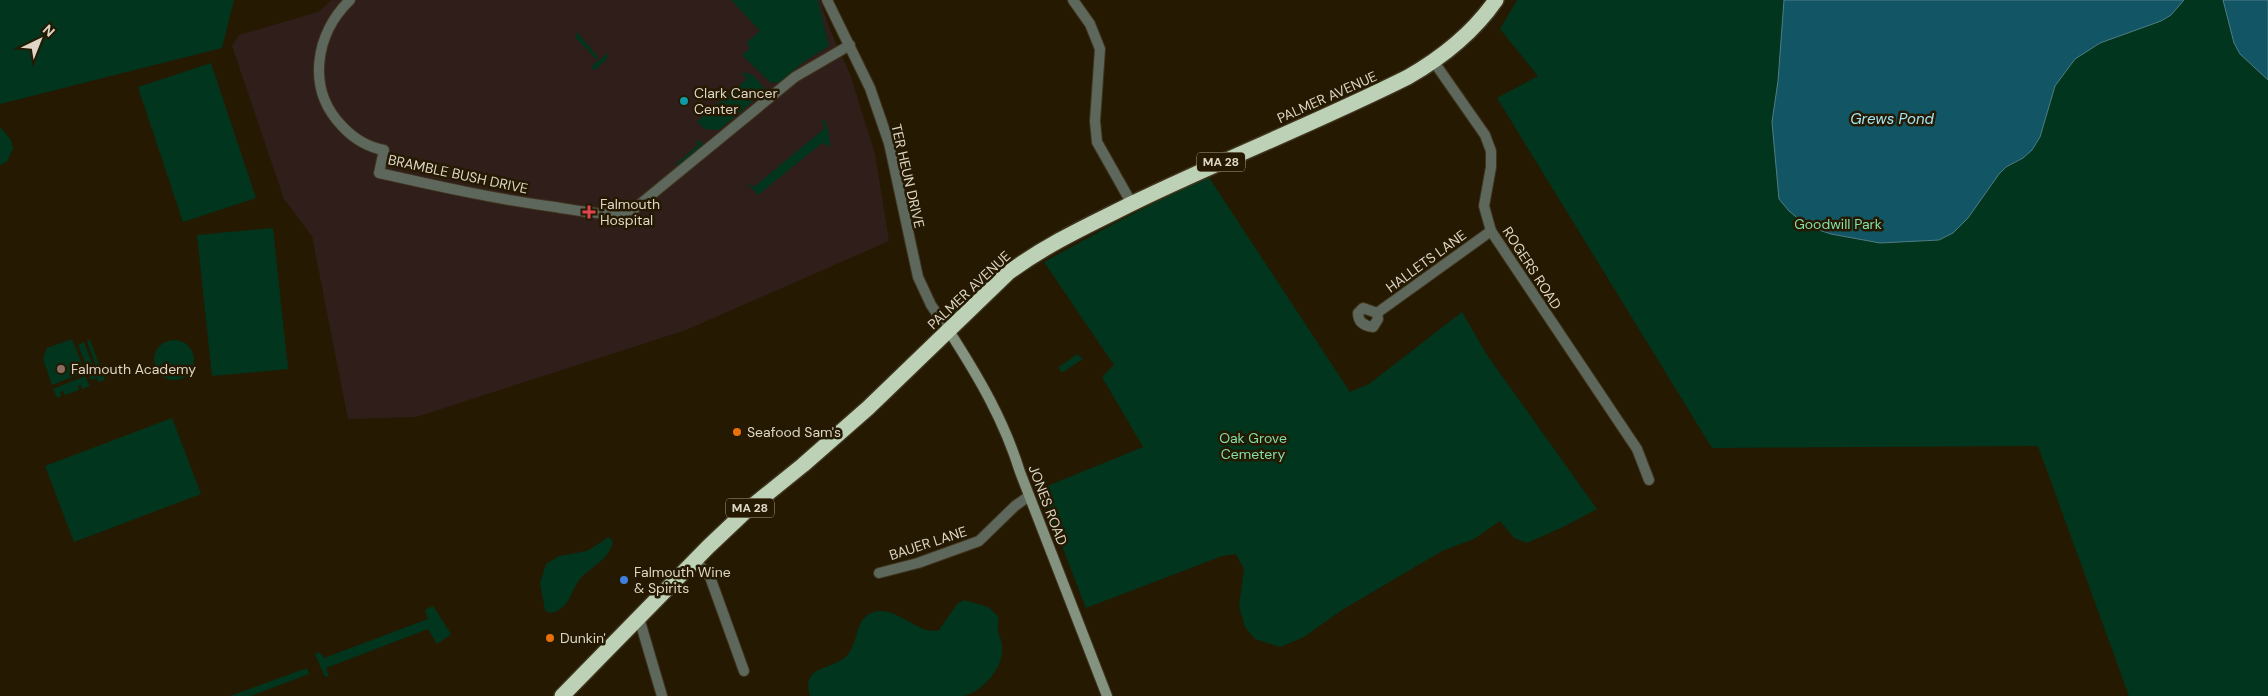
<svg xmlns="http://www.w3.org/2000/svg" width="2268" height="696" font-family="'DM Sans',sans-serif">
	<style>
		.medical { fill: #301e1a }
		.green { fill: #01351e }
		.water { fill: #125666; stroke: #4f7c83 }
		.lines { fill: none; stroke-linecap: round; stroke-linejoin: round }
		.street-casing { stroke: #3f341d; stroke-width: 12 }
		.secondary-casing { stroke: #3f341d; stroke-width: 12 }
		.highway-casing { stroke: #3f341d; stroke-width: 18 }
		.street { stroke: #5e675c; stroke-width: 10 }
		.secondary { stroke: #849280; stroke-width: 10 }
		.highway { stroke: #bcd1b5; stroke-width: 15 }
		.culture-dot { fill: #0f9aa8; stroke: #251a01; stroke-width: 2 }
		.health-dot { fill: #e0444e; stroke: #251a01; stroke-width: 2 }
		.education-dot { fill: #8d6e63; stroke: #251a01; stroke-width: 2 }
		.food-dot { fill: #e8710a; stroke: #251a01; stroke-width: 2 }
		.shop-dot { fill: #3f7fe0; stroke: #251a01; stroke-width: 2 }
		.labels { text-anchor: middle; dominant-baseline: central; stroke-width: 5; stroke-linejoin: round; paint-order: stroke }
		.shield { fill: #251a01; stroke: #a69e8c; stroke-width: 1 }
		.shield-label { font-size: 12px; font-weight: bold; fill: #ddd6c7 }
		.poi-label { font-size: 14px; fill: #ddd6c7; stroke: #251a01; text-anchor: start }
		.street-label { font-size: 14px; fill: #ddd6c7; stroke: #251a01 }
		.park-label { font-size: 14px; fill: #83dfab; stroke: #251a01 }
		.water-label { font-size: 15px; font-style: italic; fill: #a4e4f8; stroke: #251a01 }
	</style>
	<rect width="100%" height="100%" fill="#251a01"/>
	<polygon class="medical" points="332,0 820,0 831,32 850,74 875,154 889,241 686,330 416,417 348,419 312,236 284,199 232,46 239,35 318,12"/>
	<g class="green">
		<polygon points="0,0 234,0 222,48 0,104"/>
		<polygon points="731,0 818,0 829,46 802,63 781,82 771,83 742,55 750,48 746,43 760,31"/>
		<polygon points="1517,0 2268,0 2268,696 2129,696 2038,446 1712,448 1497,98 1538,76 1500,29"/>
		<polygon points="577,32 598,57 597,60 576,38"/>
		<polygon points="608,53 607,59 596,69 591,70 594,63 596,63"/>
		<polygon points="211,63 256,198 183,222 138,87"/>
		<polygon points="741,72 753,75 766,90 719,130 704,129 697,121 747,79"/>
		<polygon points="821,120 825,121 829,133 830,147 822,143 758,195 747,183 754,187 825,128"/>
		<polygon points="0,127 11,140 13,148 7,162 0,165"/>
		<polygon points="696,140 702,142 703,147 680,165 675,165 698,145"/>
		<polygon points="1208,176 1350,392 1369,384 1462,312 1487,355 1597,509 1563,527 1527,543 1514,538 1500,521 1474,539 1442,551 1342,610 1304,637 1280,647 1255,639 1245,627 1239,606 1244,569 1236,554 1222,556 1086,608 1040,489 1143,447 1102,377 1114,365 1044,262 1115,223"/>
		<polygon points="273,228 288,369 212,376 197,235"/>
		<polygon points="72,339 85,372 52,385 43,359 47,348"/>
		<circle cx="174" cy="360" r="20"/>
		<polygon points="90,340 105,380 98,382 97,378 91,380 89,376 98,372 87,341"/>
		<polygon points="84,342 94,368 88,371 78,345"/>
		<polygon points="1077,354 1083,359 1063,372 1060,371 1059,367"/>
		<polygon points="85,376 90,386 82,389 81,385 78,386 79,390 65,395 63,391 60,392 62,396 57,398 53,389"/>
		<polygon points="172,418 201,494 74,542 45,466"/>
		<path d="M609 537 613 542C608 561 590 567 580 579 570 591 570 610 550 613L545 610 540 583 546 564 559 556 587 551Z"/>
		<path d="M964 600 988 607 998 616C999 622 997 630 999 635 1000 639 1002 642 1002 646 1004 668 983 691 964 696H810C801 662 835 672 849 653 860 638 854 615 878 611 900 609 920 636 939 630L957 604Z"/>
		<polygon points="433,606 451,634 437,644 428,629 326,668 329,676 325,677 315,654 320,652 324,658 428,619 425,610"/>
		<polygon points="307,668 309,674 251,696 230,696"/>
	</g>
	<g class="water">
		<polygon points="1784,0 2184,0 2171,15 2161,21 2100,43 2075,59 2055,86 2040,137 2032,150 2023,158 2006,167 1999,174 1968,218 1953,233 1939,240 1880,243 1831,234 1807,226 1789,211 1779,199 1772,122 1778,81"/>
		<polygon points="2223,0 2268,0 2268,80 2240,54 2234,43"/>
	</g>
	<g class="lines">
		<g class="street-casing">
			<g id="street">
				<path d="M350 0C315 34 306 89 342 126 354 139 367 147 384 150L379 173C437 186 495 199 555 207 580 211 609 218 634 209L795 77 850 45"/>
				<polyline points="827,0 870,88 889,143 918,277 931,305 949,331"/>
				<polyline points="1073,0 1090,24 1100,49 1095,121 1097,142 1132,204"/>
				<polyline points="1434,62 1485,135 1491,151 1491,167 1484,206 1491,231 1637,449 1649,480"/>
				<path d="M1363 308 1377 313 1378 319 1373 327C1364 326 1358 322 1358 313Z"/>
				<polyline points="1377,313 1491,231"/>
				<polyline points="695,560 710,577 744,671"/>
				<polyline points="879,573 918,563 979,541 1015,506 1029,496"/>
				<polyline points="639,618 662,696"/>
			</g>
		</g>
		<g class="secondary-casing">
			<path id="secondary" d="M949 331C978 376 1004 420 1020 472L1107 696"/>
		</g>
		<g class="highway-casing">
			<path id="highway" d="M562 696 708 547 746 511 803 465 868 408 1008 273C1047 244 1089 225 1133 203 1224 159 1318 122 1408 77 1443 57 1473 33 1496 0"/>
		</g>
		<use href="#street" class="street"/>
		<use href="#secondary" class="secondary"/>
		<use href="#highway" class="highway"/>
	</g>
	<circle class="culture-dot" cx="684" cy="101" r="5"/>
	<path class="health-dot" d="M586.5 204.5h5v5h5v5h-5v5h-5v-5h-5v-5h5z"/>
	<circle class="education-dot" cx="61" cy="369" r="5"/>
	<g class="food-dot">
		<circle cx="737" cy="432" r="5"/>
		<circle cx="550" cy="638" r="5"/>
	</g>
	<circle class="shop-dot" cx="624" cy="580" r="5"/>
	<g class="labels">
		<g class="shield">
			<rect x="1197" y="152.5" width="48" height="19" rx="4"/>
			<rect x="726" y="498.5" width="48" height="19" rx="4"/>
		</g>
		<g class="shield-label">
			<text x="1221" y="162">MA 28</text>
			<text x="750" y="508">MA 28</text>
		</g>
		<g class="poi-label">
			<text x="694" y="93">Clark Cancer<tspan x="694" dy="16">Center</tspan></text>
			<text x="600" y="204">Falmouth<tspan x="600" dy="16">Hospital</tspan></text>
			<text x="71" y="369">Falmouth Academy</text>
			<text x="747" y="432">Seafood Sam's</text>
			<text x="634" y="572">Falmouth Wine<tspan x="634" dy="16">&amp; Spirits</tspan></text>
			<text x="560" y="638">Dunkin'</text>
		</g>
		<g class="street-label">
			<text transform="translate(1327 97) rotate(-24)">PALMER AVENUE</text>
			<text transform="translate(458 174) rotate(12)">BRAMBLE BUSH DRIVE</text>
			<text transform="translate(908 176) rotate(77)">TER HEUN DRIVE</text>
			<text transform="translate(1426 261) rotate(-36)">HALLETS LANE</text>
			<text transform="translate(1532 268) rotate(57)">ROGERS ROAD</text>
			<text transform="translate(969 290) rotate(-43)">PALMER AVENUE</text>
			<text transform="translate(1048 505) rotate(69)">JONES ROAD</text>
			<text transform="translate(928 543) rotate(-18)">BAUER LANE</text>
		</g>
		<g class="park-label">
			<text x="1838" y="224">Goodwill Park</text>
			<text x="1253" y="438">Oak Grove<tspan x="1253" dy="16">Cemetery</tspan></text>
		</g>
		<g class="water-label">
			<text x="1892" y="119">Grews Pond</text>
		</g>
	</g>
	<g transform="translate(40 40) rotate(43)" stroke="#251a01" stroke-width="4" paint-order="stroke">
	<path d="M0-4L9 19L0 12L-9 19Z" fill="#ddd6c7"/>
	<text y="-8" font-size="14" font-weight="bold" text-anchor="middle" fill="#ddd6c7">N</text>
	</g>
</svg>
